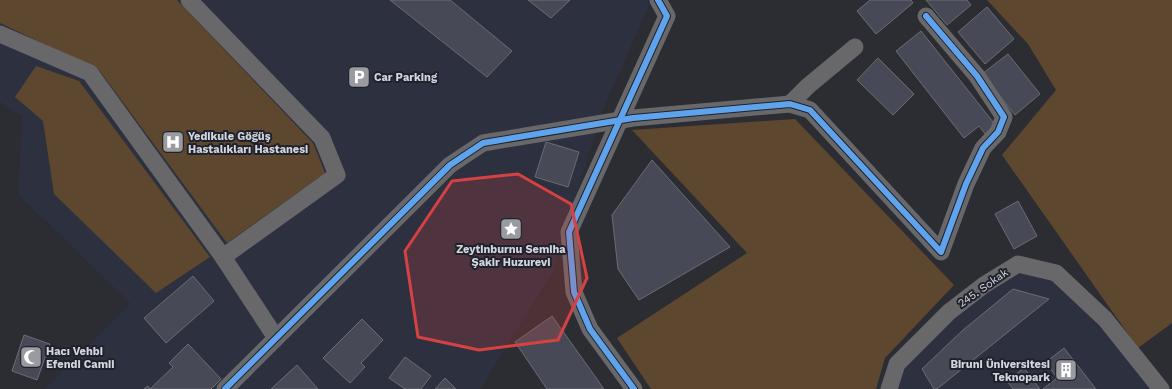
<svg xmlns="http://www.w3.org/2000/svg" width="1172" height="389" font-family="'Work Sans',sans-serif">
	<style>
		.built { fill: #2d303f }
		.green { fill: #5e472f }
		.building { fill: #474a56; stroke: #6b6c71 }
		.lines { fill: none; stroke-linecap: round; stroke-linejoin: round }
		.street { stroke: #68686a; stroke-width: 17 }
		.cycleway-casing { stroke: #1f222c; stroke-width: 8 }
		.cycleway { stroke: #60a3ed; stroke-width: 6 }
		.marked { fill: #d64243; fill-opacity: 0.2; stroke: #d64243; stroke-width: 3; stroke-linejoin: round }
		.labels { text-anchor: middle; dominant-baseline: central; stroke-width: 4; stroke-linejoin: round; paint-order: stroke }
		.poi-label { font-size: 11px; font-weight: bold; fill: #d3d6dc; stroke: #1f222c; text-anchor: start }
		.street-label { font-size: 11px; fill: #d3d6dc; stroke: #1f222c }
	</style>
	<rect width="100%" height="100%" fill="#2c2d33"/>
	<g class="built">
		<polygon points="0,0 646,0 650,3 601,114 554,270 480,389 45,389 130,303 18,194 22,116 0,102"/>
		<polygon points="1022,272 1053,278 1088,313 1152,389 897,389 903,367 972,302"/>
	</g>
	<g class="green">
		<polygon points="0,0 177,0 313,143 325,173 227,243 99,70 0,23"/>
		<polygon points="987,0 1172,0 1172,323 1138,348 1002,155 1056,90 1028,44"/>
		<polygon points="36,66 79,81 210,257 156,293 54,194 43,121 15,97"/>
		<polygon points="795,119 954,285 885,358 876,389 651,389 617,338 747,253 632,130"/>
	</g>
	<g class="building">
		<polygon points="390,0 450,0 512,51 487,77"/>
		<polygon points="528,0 570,0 551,18"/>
		<polygon points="870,0 911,0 913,3 876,34 857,11"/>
		<polygon points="926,0 967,0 971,5 947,25"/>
		<polygon points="987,7 1014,39 985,64 958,32"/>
		<polygon points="921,31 997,127 986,135 979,126 964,138 896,51"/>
		<polygon points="1008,54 1040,94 1015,115 982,74"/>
		<polygon points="878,58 914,94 893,115 857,80"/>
		<polygon points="546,142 579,152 568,187 535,177"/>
		<polygon points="652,160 730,247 639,300 618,269 612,215"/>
		<polygon points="1018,201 1037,236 1014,249 995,214"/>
		<polygon points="193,276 214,301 166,343 144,318"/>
		<polygon points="1013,289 1049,299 937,389 934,389 922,369 963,330"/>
		<polygon points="552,316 604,389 547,389 515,342"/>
		<polygon points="362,319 383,340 361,363 365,367 350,383 323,358"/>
		<polygon points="24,335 50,344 37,380 12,371"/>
		<polygon points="188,344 221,379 211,389 144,389 148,386 150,389 173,367 169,363"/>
		<polygon points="1064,348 1096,389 1043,389 1057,378 1046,362"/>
		<polygon points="405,357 431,376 421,389 405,389 389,378"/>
		<polygon points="297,365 318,389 271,389"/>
		<polygon points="1024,368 1040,389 1013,389 1007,381"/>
		<polygon points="445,378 456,389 435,389"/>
	</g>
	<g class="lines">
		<g class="street">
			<polyline points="189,0 322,138 337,175 223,257"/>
			<polyline points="0,34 90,73 223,257 276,338"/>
			<polyline points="790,104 808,86 855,47"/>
			<polyline points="225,389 450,165 483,143 633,118 790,104 810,110 941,252 966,184 983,148 998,132 1004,117 977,76 926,16"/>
			<polyline points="634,389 590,329 574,292 569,232 667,16 658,0"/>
			<polyline points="889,389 897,364 949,312 984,285 1018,264 1056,273 1105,319 1161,389"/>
		</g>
		<g class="cycleway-casing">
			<g id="cycleway">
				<polyline points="225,389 450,165 483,143 633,118 790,104 810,110 941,252 966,184 983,148 998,132 1004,117 977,76 926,16"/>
				<polyline points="634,389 590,329 574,292 569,232 667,16 658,0"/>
			</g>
		</g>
		<use href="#cycleway" class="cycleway"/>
	</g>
	<path class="marked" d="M518 174 571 204 587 278 558 340 479 350 418 337 405 251 452 181Z"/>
	<defs>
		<g id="parking-square" transform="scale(1.15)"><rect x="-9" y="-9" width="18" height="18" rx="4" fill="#999ba1" stroke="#1f222c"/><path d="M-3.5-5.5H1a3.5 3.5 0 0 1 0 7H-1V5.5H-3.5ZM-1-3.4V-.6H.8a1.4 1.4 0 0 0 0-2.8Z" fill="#fff"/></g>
		<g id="hospital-square" transform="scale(1.15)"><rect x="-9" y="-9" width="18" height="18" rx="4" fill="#999ba1" stroke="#1f222c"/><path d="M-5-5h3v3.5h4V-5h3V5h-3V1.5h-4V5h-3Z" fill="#fff"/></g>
		<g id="sight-square" transform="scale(1.15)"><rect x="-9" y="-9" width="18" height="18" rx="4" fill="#999ba1" stroke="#1f222c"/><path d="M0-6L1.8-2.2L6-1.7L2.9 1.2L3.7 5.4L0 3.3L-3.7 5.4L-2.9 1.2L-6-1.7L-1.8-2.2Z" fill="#fff"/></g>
		<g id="mosque-square" transform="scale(1.15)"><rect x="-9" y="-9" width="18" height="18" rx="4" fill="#999ba1" stroke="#1f222c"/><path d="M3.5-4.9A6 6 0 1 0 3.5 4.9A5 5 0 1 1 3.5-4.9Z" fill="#fff"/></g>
		<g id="building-square" transform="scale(1.15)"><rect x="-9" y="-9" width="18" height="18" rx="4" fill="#999ba1" stroke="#1f222c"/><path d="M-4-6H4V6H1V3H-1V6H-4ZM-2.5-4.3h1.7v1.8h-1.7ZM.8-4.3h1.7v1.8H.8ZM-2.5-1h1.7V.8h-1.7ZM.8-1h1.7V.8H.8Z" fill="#fff"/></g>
	</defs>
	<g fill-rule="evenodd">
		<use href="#parking-square" x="359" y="77"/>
		<use href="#hospital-square" x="173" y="142"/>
		<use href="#sight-square" x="511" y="229"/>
		<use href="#mosque-square" x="31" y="357"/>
		<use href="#building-square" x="1066" y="370"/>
	</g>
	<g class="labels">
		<g class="poi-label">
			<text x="374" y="77">Car Parking</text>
			<text x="188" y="136">Yedikule Göğüş<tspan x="188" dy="13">Hastalıkları Hastanesi</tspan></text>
			<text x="511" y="249" text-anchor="middle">Zeytinburnu Semiha<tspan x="511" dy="13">Şakir Huzurevi</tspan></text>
			<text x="46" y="351">Hacı Vehbi<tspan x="46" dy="13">Efendi Camii</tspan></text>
			<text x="1050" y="364" text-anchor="end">Biruni Üniversitesi<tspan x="1050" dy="13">Teknopark</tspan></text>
		</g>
		<g class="street-label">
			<text transform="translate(983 288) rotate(-35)">245. Sokak</text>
		</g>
	</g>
</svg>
